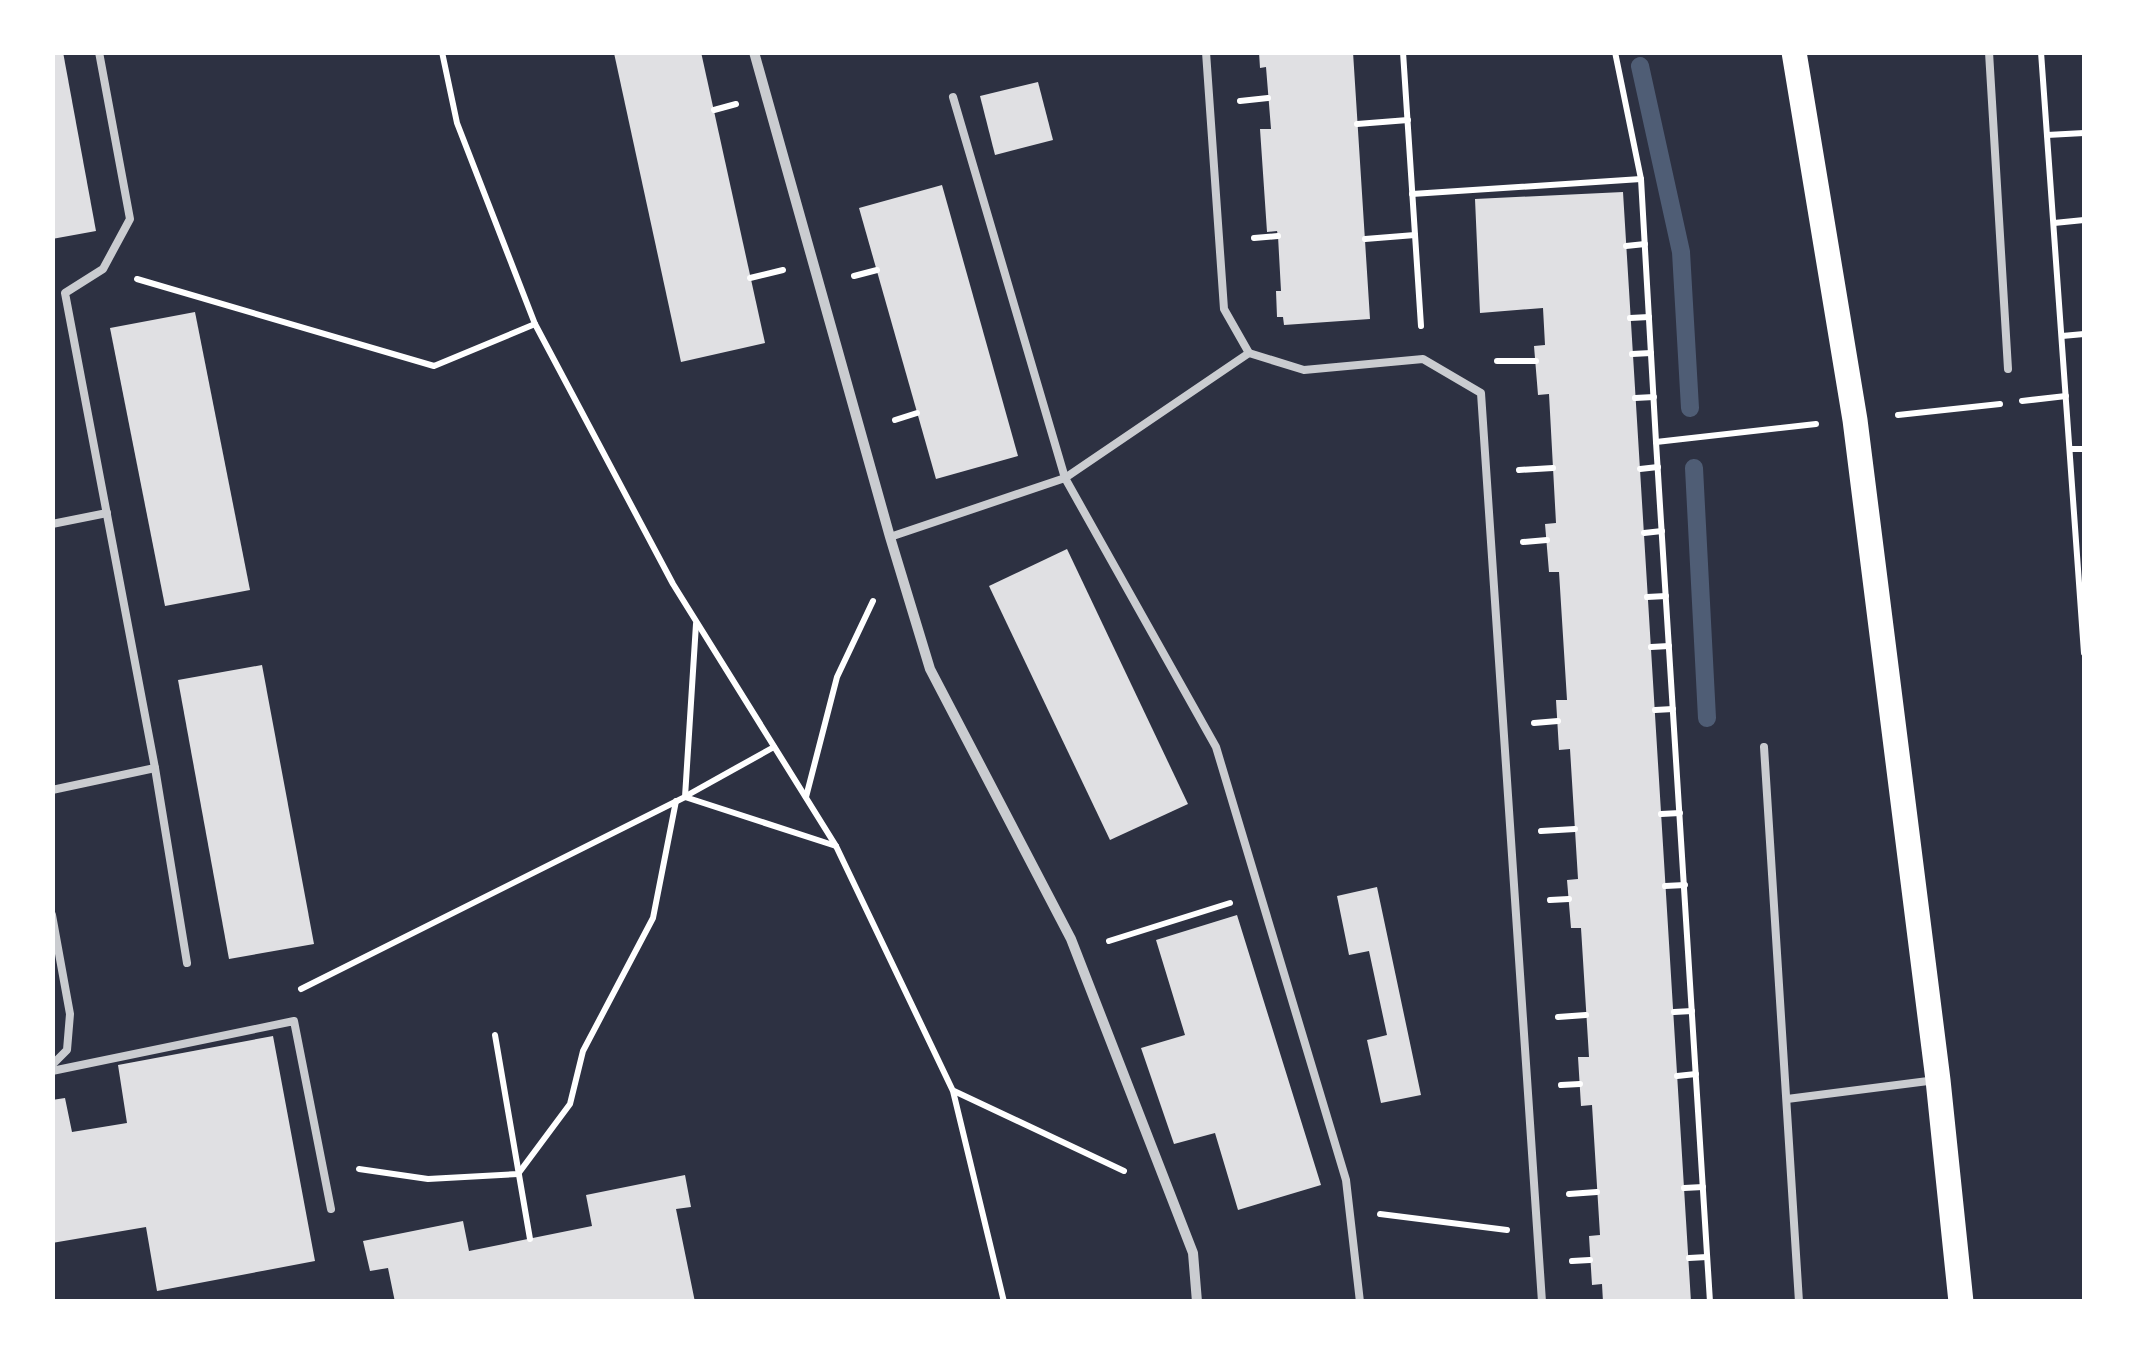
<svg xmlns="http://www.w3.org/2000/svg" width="2137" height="1354" font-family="'Archivo Narrow',sans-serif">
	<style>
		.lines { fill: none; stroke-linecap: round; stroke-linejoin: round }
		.stream { stroke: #4f5d75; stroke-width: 18 }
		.building { fill: #e0e0e3 }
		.path { stroke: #fff; stroke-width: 6 }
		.service { stroke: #caccd0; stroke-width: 8 }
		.minor { stroke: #caccd0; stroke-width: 10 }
		.primary { stroke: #fff; stroke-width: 25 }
	</style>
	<rect width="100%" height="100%" fill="#2d3142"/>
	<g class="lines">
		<g class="stream">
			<polyline points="1640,66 1681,252 1690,408"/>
			<polyline points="1694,468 1707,718"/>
		</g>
	</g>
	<g class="building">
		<polygon points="52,52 63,52 96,231 52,239"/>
		<polygon points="701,52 765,343 681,362 614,53"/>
		<polygon points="1259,52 1353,52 1370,319 1284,325 1283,317 1277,317 1276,291 1281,291 1278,236 1277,231 1267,232 1260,129 1271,129 1266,67 1260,68"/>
		<polygon points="1038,82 1053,140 995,155 980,96"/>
		<polygon points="942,185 1018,456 936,479 859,208"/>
		<polygon points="1623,192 1691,1302 1603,1302 1602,1284 1592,1285 1589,1236 1600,1235 1592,1105 1581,1106 1578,1057 1589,1057 1581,928 1571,928 1567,880 1578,879 1570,749 1559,750 1556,700 1567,700 1559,572 1549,572 1545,524 1556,523 1549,394 1538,395 1534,346 1545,345 1543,308 1480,313 1475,199"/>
		<polygon points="195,312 250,590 165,606 110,328"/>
		<polygon points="1067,549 1188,804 1110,840 989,586"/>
		<polygon points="262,665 314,944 229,959 178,680"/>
		<polygon points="1377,887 1421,1095 1381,1103 1367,1040 1387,1035 1369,951 1349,955 1337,896"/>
		<polygon points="1237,915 1321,1185 1238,1210 1215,1133 1174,1144 1141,1048 1185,1035 1156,940"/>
		<polygon points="273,1036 315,1261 157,1291 146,1227 52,1243 52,1100 65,1098 72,1132 127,1123 118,1065"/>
		<polygon points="685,1175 691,1207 676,1209 695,1302 395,1302 388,1268 370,1271 363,1241 463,1221 469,1251 592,1226 586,1195"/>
	</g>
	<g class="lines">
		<g class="path">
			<polyline points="442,52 457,123 535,324 673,584 836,846 953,1091 1004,1302"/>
			<polyline points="1403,52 1421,326"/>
			<polyline points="1615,52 1641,179 1656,442"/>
			<polyline points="2041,52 2084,653"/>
			<polyline points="1240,101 1268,98"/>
			<polyline points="714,110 736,104"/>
			<polyline points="1357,124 1408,120"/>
			<polyline points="2047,135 2084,133"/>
			<polyline points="1412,194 1641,179"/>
			<polyline points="2054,223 2084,220"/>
			<polyline points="1254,238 1278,236"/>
			<polyline points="1365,239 1415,235"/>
			<polyline points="1626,246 1645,244"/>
			<polyline points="854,276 877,270"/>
			<polyline points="750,278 783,270"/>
			<polyline points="137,279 434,366 535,324"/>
			<polyline points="1630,318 1649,317"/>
			<polyline points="2062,336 2084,334"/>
			<polyline points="1632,354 1651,353"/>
			<polyline points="1497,361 1536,361"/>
			<polyline points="1635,398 1654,397"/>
			<polyline points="2022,401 2066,396"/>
			<polyline points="1898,415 2000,404"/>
			<polyline points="895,420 917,413"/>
			<polyline points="2070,449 2084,449"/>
			<polyline points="1640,469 1658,467"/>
			<polyline points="1519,470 1553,468"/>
			<polyline points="1644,533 1662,531"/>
			<polyline points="1523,542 1547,540"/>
			<polyline points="1647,597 1666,596"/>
			<polyline points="1651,647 1669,646"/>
			<polyline points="1655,710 1673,709"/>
			<polyline points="1534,723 1558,721"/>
			<polyline points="686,796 774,747"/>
			<polyline points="685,797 836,846"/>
			<polyline points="806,797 837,677 873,601"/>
			<polyline points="1661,814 1680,813"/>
			<polyline points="1541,831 1575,829"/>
			<polyline points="1665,886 1685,885"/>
			<polyline points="1550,900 1569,899"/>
			<polyline points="1109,941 1230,903"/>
			<polyline points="301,989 685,797 696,624"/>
			<polyline points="1674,1012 1692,1011"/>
			<polyline points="1558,1017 1586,1015"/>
			<polyline points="495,1035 530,1239"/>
			<polyline points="1677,1076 1696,1074"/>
			<polyline points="1561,1085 1580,1084"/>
			<polyline points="954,1091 1124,1171"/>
			<polyline points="359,1169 428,1179 518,1174 570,1104 583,1051 653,918 676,801"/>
			<polyline points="1684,1188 1703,1187"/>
			<polyline points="1569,1194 1597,1192"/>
			<polyline points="1380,1214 1507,1230"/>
			<polyline points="1689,1258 1707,1257"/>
			<polyline points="1572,1261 1590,1260"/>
			<polyline points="1710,1302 1656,442 1816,424"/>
		</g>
		<g class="service">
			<polyline points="99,52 130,219 103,269 65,293 155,768 187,963"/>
			<polyline points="1206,52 1224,309 1249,353 1304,370 1423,359 1481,393 1542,1302"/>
			<polyline points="1989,52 2008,369"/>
			<polyline points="953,97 1065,478 1216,747 1346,1180 1360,1302"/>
			<polyline points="52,524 107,513"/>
			<polyline points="890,537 1065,478 1249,353"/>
			<polyline points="1764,747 1799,1302"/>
			<polyline points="52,790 155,768"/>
			<polyline points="52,915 70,1014 67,1050 52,1065"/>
			<polyline points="52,1071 294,1021 331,1209"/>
			<polyline points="1787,1099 1936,1080"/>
		</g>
		<polyline class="minor" points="754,52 890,537 930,669 1071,939 1193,1253 1197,1302"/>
		<polyline class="primary" points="1794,52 1855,420 1938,1080 1961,1302"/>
	</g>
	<rect width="2137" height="1354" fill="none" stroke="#ffffff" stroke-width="110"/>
</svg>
